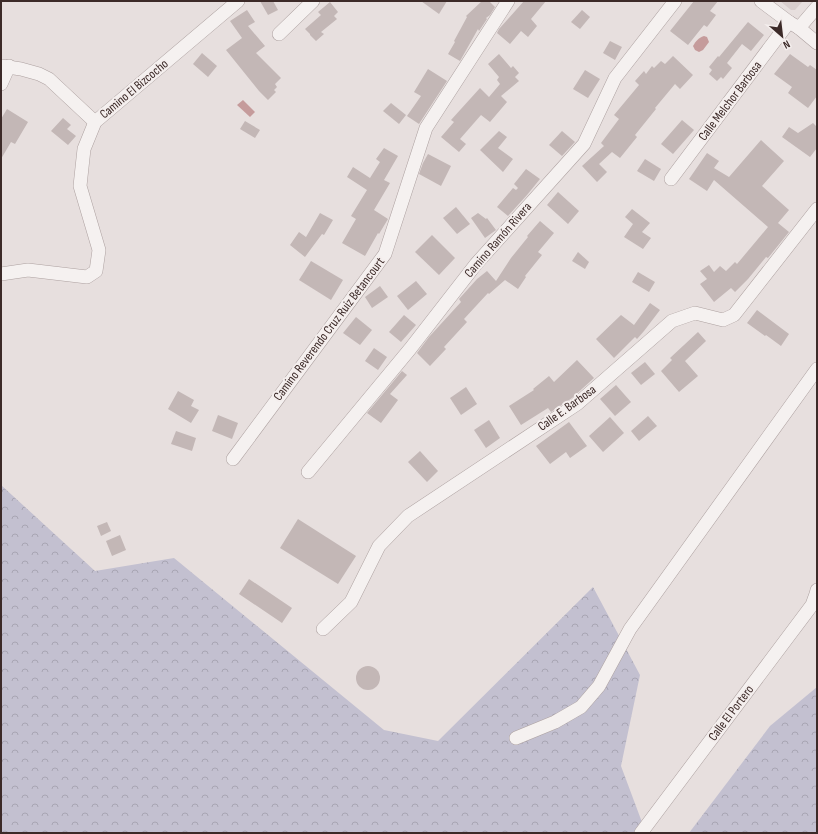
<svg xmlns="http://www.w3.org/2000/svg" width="818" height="834" font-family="'Sofia Sans Condensed',sans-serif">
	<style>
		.built { fill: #d8cdcc }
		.forest { fill: url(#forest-crowns) }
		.water { fill: #c59b9b }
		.building { fill: #c3b7b6 }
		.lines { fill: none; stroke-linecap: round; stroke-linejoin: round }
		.minor-casing { stroke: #ada1a0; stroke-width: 14 }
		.minor { stroke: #f5f1f0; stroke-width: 13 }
		.labels { text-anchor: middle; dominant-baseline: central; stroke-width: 4; stroke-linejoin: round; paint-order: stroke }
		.street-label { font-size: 13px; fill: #3c2a28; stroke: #f4eeed }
	</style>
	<defs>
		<pattern id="forest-crowns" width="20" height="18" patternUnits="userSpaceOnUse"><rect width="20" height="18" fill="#c3c0d0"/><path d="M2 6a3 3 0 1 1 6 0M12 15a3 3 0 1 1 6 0" fill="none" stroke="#a8a5b3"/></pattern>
	</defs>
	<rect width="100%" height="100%" fill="#e7dfde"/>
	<polygon class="built" points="780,1 803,1 795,10 791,10"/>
	<g class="forest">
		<polygon points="1,485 95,571 174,558 384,730 438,741 593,587 640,675 621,766 646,833 1,833"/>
		<polygon points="817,687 817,833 689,833 770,726"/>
	</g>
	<g class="water">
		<path d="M704 36 707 37 709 42 703 50 699 52 695 50 693 46C696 41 698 38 704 36Z"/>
		<polygon points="243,100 255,112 250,117 237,105"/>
	</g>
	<g class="building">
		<polygon points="260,1 273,1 278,10 268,15"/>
		<polygon points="421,1 447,1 439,14"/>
		<polygon points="482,1 489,1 495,7 490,15 486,18 487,19 479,31 478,29 460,61 448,54 455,42 454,41 467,17 466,16"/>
		<polygon points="524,1 546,1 531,19 537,26 528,37 521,31 510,44 497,33 499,29"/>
		<polygon points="694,1 718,1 710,11 716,15 707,27 704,25 688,45 670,31"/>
		<polygon points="330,2 338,12 334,16 337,19 321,32 324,34 316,41 310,35 310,34 305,29 321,15 318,12"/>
		<polygon points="247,10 255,22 248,26 265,46 256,53 281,78 275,84 277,87 274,90 276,92 268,100 259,91 226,50 242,38 230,21"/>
		<polygon points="582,10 590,17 580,29 571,22"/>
		<polygon points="748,22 764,35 751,51 742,44 727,63 732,68 723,79 721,77 717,81 709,74 712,70 709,67 718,56 719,57"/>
		<polygon points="610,41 622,47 615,60 603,53"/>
		<polygon points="202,53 217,66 208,77 193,64"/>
		<polygon points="499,54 511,68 513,66 519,73 515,77 519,81 501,96 507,102 490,122 481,115 460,139 466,144 459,152 441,137 454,122 451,120 480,88 489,97 500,84 497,80 499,77 488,64"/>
		<polygon points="790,54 808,67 810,65 817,70 817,96 808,108 788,93 792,87 774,74"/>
		<polygon points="673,56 693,75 680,89 675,84 655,108 656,109 635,135 637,137 620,158 612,152 599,164 607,172 597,182 582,166 604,146 601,143 619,119 614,115 639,85 635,81 644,71 646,74 652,66 654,68 661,61 665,64"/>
		<polygon points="428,69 447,81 419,124 407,116 421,96 414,92"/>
		<polygon points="585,70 600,79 588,98 573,89"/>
		<polygon points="391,103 406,115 399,124 383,111"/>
		<polygon points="7,109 28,122 15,144 11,142 1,159 1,119"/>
		<polygon points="63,118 71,125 67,129 76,136 68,145 51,131"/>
		<polygon points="682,120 694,130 673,154 661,144"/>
		<polygon points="245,121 260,130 255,138 240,129"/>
		<polygon points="813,123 817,127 817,148 810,157 782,137 789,127 798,133"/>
		<polygon points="499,131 507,137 498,148 513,159 503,172 480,150"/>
		<polygon points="562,131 575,142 562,156 549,145"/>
		<polygon points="761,140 784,161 762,186 789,210 778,223 789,232 768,258 766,257 748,279 735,292 731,288 714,302 700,284 707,279 700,271 709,265 714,272 720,266 726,271 735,262 737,264 768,227 714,180 707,191 689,179 707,153 719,161 714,168 729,177"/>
		<polygon points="384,148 398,156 384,180 390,183 374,210 388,219 379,234 378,233 365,256 342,243 356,219 351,216 367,190 347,177 353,167 370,178 380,162 376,159"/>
		<polygon points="428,154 451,166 441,186 419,174 423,163"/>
		<polygon points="645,159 661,169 654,181 637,171"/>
		<polygon points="526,169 540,179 527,195 508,216 497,207 513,188 516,190 518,188 514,184"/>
		<polygon points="558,192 579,211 568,224 547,205"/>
		<polygon points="456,207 470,224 457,234 443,218"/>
		<polygon points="632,209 650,223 642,232 651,238 643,249 624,237 633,224 625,217"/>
		<polygon points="320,213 333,220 324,235 322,234 305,257 290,245 299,232 306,237"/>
		<polygon points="478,213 486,219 487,218 496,230 485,238 471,218"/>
		<polygon points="540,221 554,233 538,252 542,255 525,276 526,277 518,289 505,280 489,294 488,293 464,319 467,322 444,347 446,349 430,366 417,353 429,337 461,302 459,299 477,279 487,271 496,281 511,258 528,237 527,236"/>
		<polygon points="432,235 455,258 439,275 415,252"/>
		<polygon points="578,252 589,262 585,269 572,261"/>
		<polygon points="311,261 343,280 331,300 299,280"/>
		<polygon points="638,272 655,282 649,292 632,282"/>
		<polygon points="416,281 427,294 408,310 397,296"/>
		<polygon points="380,286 388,297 372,308 365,297"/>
		<polygon points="650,303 660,310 644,331 637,339 635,337 614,358 596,339 621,315 634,325"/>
		<polygon points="757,310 789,334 781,346 766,335 765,336 747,323"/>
		<polygon points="404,315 416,325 401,342 389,332"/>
		<polygon points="356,317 372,330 360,345 343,333"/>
		<polygon points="698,332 706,341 685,361 698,376 679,392 661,371 672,360 670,358"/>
		<polygon points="374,348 387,357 378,370 365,361"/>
		<polygon points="577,360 594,378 572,398 551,412 548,408 521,425 509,406 534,390 533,389 549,376 554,382"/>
		<polygon points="645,362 655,374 641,385 631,373"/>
		<polygon points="402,371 407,375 390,394 398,400 381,423 367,413"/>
		<polygon points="616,385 631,402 615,416 600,399"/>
		<polygon points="466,387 477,404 461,415 450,398"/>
		<polygon points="178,391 194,400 191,406 199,410 191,423 168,409"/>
		<polygon points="218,415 238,423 232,439 212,431"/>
		<polygon points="648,416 657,426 639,441 631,431"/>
		<polygon points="610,417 624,433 603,452 589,436"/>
		<polygon points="489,420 500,438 486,448 474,430"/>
		<polygon points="569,422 587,446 570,458 566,452 550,464 536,446"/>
		<polygon points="176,431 196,438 192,451 171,444"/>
		<polygon points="420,451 438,471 427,482 408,462"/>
		<polygon points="298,519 356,556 338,584 280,548"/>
		<polygon points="107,522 111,531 101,536 97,526"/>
		<polygon points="120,535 126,550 112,556 106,541"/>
		<polygon points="249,579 292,608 282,623 239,594"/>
		<circle cx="368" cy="678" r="12"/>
	</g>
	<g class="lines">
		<g class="minor-casing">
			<g id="minor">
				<polyline points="761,1 789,22 799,28 817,43"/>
				<polyline points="799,28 817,7"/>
				<polyline points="279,34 313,1"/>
				<polyline points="1,66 21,69 39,74 49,79 95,122"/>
				<polyline points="1,84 9,66"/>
				<polyline points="671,179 789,22"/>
				<polyline points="1,274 28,270 87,277 96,271 99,250 80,186 84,149 95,122 238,1"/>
				<polyline points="233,459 385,254 426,128 508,1"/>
				<polyline points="308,472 410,349 476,264 584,144 615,78 675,1"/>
				<polyline points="323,629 351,602 379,546 408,516 577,404 672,321 695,313 723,320 734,315 817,209"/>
				<polyline points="516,738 555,722 581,707 599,686 630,629 817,369"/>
				<polyline points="641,833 812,605 816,594 817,590"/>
			</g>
		</g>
		<use href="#minor" class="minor"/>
	</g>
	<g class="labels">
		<g class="street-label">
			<text transform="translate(134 89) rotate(-40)">Camino El Bizcocho</text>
			<text transform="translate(730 101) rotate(-53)">Calle Melchor Barbosa</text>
			<text transform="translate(498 240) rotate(-49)">Camino Ramón Rivera</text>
			<text transform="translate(329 329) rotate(-53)">Camino Reverendo Cruz Ruiz Betancourt</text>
			<text transform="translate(567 408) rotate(-36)">Calle E. Barbosa</text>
			<text transform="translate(731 713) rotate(-53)">Calle El Portero</text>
		</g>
	</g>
	<rect width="818" height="834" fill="none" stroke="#3c2a28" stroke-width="4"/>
	<g transform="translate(782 36) rotate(152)" stroke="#f4eeed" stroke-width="3" paint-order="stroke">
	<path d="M0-3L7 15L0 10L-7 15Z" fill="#3c2a28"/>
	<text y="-6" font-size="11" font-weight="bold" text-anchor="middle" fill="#3c2a28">N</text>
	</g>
</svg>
